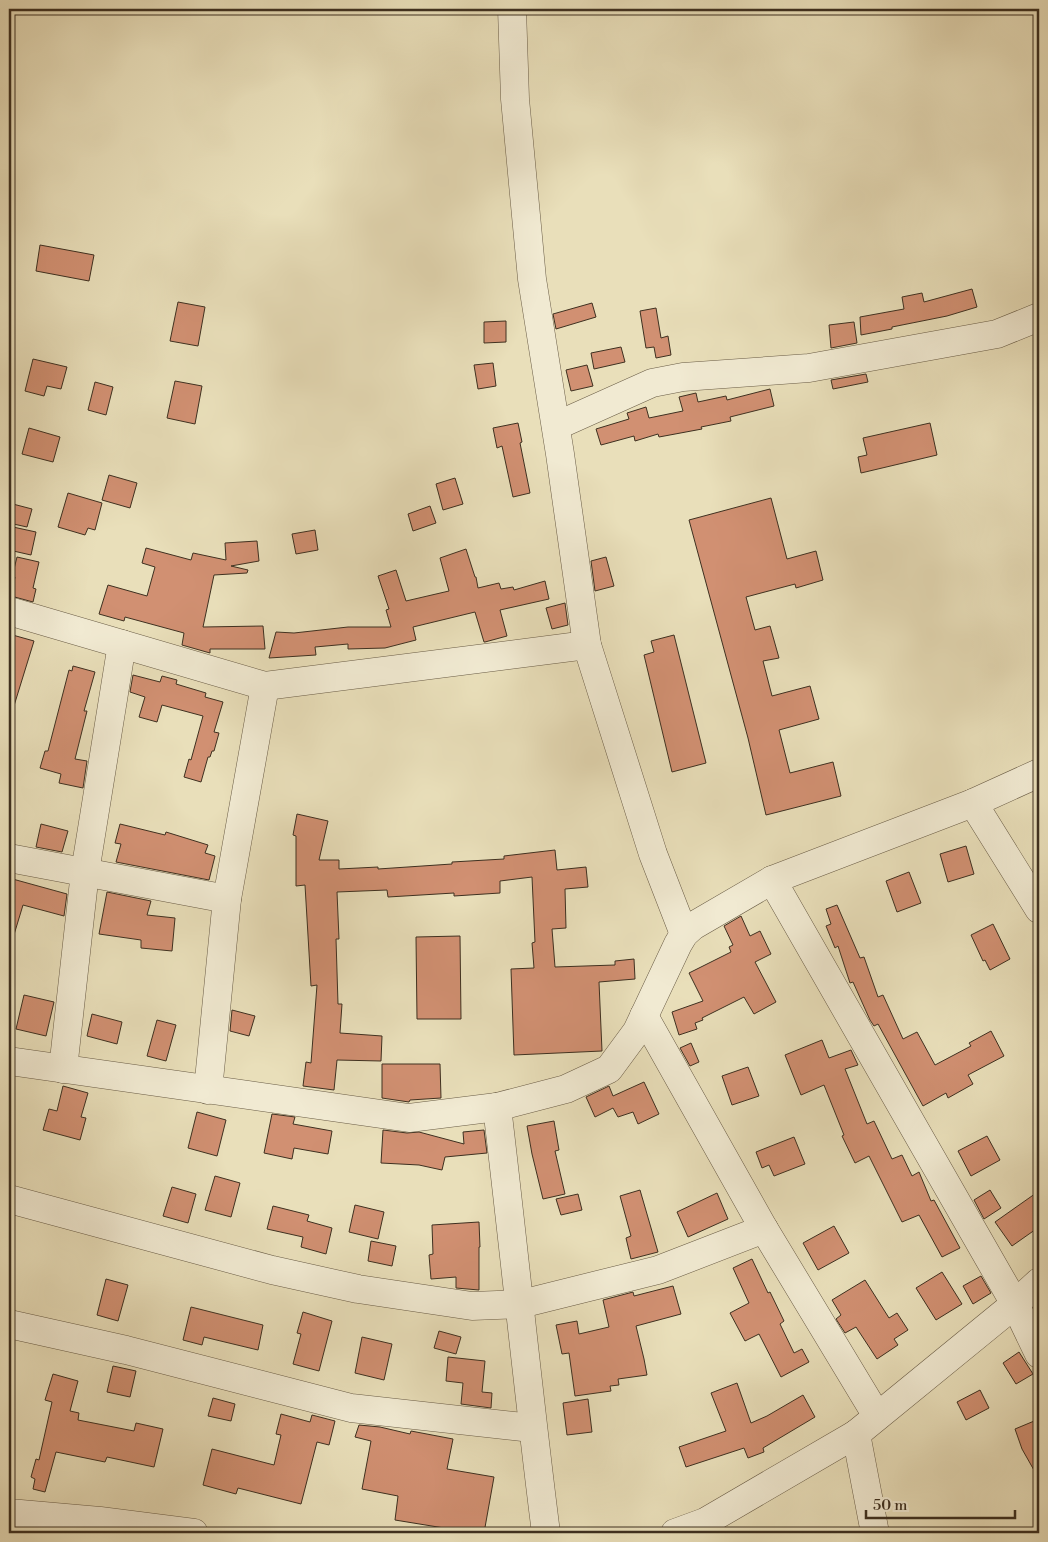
<svg xmlns="http://www.w3.org/2000/svg" width="1048" height="1542" font-family="'Libre Bodoni',serif">
	<style>
		.building { fill: #d19072; stroke: #3e3020 }
		.lines { fill: none; stroke-linecap: round; stroke-linejoin: round }
		.minor-casing { stroke: #695c46; stroke-width: 29 }
		.minor { stroke: #f1ead2; stroke-width: 28 }
	</style>
	<rect width="100%" height="100%" fill="#e9dfba"/>
	<filter id="stains"><feTurbulence type="fractalNoise" baseFrequency=".004" numOctaves="4"/><feColorMatrix values="0 0 0 0 .2 0 0 0 0 .09 0 0 0 0 .02 0 0 0 .5 -.17"/></filter>
	<radialGradient id="worn" r=".72"><stop offset=".6" stop-color="#630" stop-opacity="0"/><stop offset="1" stop-color="#630" stop-opacity=".3"/></radialGradient>
	<g class="building">
		<polygon points="40,245 94,255 89,281 36,271"/>
		<polygon points="972,289 977,307 947,316 892,327 892,329 861,335 860,317 904,309 902,297 922,293 924,302"/>
		<polygon points="178,302 205,307 198,346 170,341"/>
		<polygon points="592,303 596,317 556,329 553,314"/>
		<polygon points="656,308 661,338 668,336 671,355 656,358 654,347 646,348 640,311"/>
		<polygon points="506,321 506,342 484,343 484,322"/>
		<polygon points="854,322 857,343 831,348 829,325"/>
		<polygon points="621,347 625,362 594,369 591,353"/>
		<polygon points="33,359 67,367 61,389 47,386 44,396 25,391"/>
		<polygon points="493,363 496,386 478,389 474,365"/>
		<polygon points="587,365 593,386 571,391 566,370"/>
		<polygon points="866,374 868,382 833,389 831,380"/>
		<polygon points="175,381 202,386 195,424 167,418"/>
		<polygon points="95,382 113,387 106,415 88,410"/>
		<polygon points="770,389 774,406 730,417 731,421 701,427 702,429 659,437 658,434 635,441 634,436 601,445 596,429 629,419 627,413 646,407 649,418 683,411 679,397 696,393 698,402 726,396 727,400"/>
		<polygon points="518,423 522,442 520,443 530,493 513,497 502,446 497,448 493,428"/>
		<polygon points="930,423 937,455 861,473 858,457 867,455 863,438"/>
		<polygon points="29,428 60,437 53,462 22,454"/>
		<polygon points="109,475 137,483 130,508 102,500"/>
		<polygon points="455,478 463,504 443,510 436,484"/>
		<polygon points="68,493 102,503 95,530 88,528 85,535 58,527"/>
		<polygon points="771,498 787,559 816,551 823,580 796,588 795,584 746,597 755,630 770,626 779,658 763,661 772,696 810,686 819,719 779,730 790,773 833,762 841,796 766,815 748,738 689,520"/>
		<polygon points="9,503 32,509 27,527 9,523"/>
		<polygon points="430,506 436,523 413,531 408,514"/>
		<polygon points="13,527 36,532 31,555 9,550"/>
		<polygon points="315,530 318,550 296,554 292,534"/>
		<polygon points="257,541 259,561 231,566 248,570 247,573 214,575 203,627 263,626 265,649 210,649 210,653 182,645 184,633 125,617 124,621 99,614 108,585 147,596 155,567 142,563 146,548 191,560 193,553 226,560 225,543"/>
		<polygon points="466,549 475,577 476,577 478,588 499,583 501,589 513,587 514,590 545,581 549,599 500,610 507,636 485,642 484,642 475,612 413,627 416,640 385,648 348,649 348,644 315,647 316,655 269,658 276,632 294,633 348,627 391,627 386,610 389,609 378,576 396,570 406,601 449,591 440,558"/>
		<polygon points="17,557 39,562 33,588 36,589 33,602 11,596 15,577 12,577"/>
		<polygon points="606,557 614,586 595,591 591,561"/>
		<polygon points="565,603 568,625 552,629 546,608"/>
		<polygon points="9,634 34,641 13,709 9,708"/>
		<polygon points="674,635 706,763 672,772 644,655 654,652 651,641"/>
		<polygon points="73,666 95,672 84,711 87,711 75,759 87,761 83,788 59,783 61,774 40,768 45,751 48,751 69,670 72,671"/>
		<polygon points="133,675 160,682 162,676 177,680 176,684 206,693 205,697 223,702 214,732 219,733 214,751 212,751 210,757 208,757 201,782 184,777 189,759 191,760 203,716 162,705 157,722 139,717 145,697 130,692"/>
		<polygon points="297,814 328,821 319,860 339,860 339,869 378,867 378,869 452,864 452,862 504,859 504,856 555,850 557,870 586,867 588,887 565,889 566,928 552,929 555,967 615,965 615,961 634,959 635,979 599,982 602,1051 514,1055 511,969 534,968 532,943 535,942 532,877 500,881 500,893 454,896 454,893 388,897 387,890 337,892 339,939 336,939 338,1004 342,1004 340,1033 382,1036 381,1061 337,1060 334,1090 303,1086 306,1062 311,1063 317,985 311,986 305,885 296,886 296,836 293,835"/>
		<polygon points="41,824 68,831 62,852 36,847"/>
		<polygon points="120,824 165,835 166,832 208,845 205,853 215,856 209,880 116,862 121,844 115,843"/>
		<polygon points="966,846 974,874 948,882 940,854"/>
		<polygon points="909,872 921,903 897,912 886,881"/>
		<polygon points="9,878 67,894 64,916 23,905 13,938 9,937"/>
		<polygon points="107,892 151,901 147,915 175,918 172,951 141,948 141,940 99,934"/>
		<polygon points="837,905 860,958 864,957 878,997 883,995 903,1039 917,1032 935,1065 971,1046 969,1043 991,1031 1004,1056 968,1075 973,1084 948,1098 946,1093 923,1106 878,1024 874,1026 870,1020 853,982 850,983 838,946 835,948 826,926 831,924 826,909"/>
		<polygon points="741,916 750,936 760,931 771,954 755,962 776,1002 754,1014 744,997 702,1018 703,1020 695,1023 697,1029 679,1035 672,1012 703,1001 689,973 731,952 729,947 733,945 724,926"/>
		<polygon points="993,924 1010,959 990,970 985,960 983,961 971,935"/>
		<polygon points="460,936 461,1019 417,1019 416,937"/>
		<polygon points="24,995 54,1002 46,1036 16,1029"/>
		<polygon points="232,1010 255,1016 249,1036 230,1031"/>
		<polygon points="92,1014 122,1022 117,1044 87,1036"/>
		<polygon points="157,1020 176,1025 166,1061 147,1056"/>
		<polygon points="822,1040 829,1058 851,1050 858,1065 845,1069 867,1124 874,1121 892,1159 902,1155 912,1176 919,1172 931,1201 934,1200 960,1248 942,1257 919,1215 902,1222 869,1156 855,1163 842,1136 844,1135 824,1085 801,1095 785,1055"/>
		<polygon points="691,1043 699,1062 690,1066 680,1048"/>
		<polygon points="382,1064 440,1064 441,1098 410,1100 409,1102 382,1098"/>
		<polygon points="748,1067 759,1096 732,1105 722,1076"/>
		<polygon points="644,1082 659,1114 638,1124 633,1112 618,1117 613,1108 595,1117 586,1097 609,1086 613,1096"/>
		<polygon points="63,1086 88,1093 81,1117 86,1118 80,1140 43,1130 49,1109 57,1111"/>
		<polygon points="197,1112 226,1120 217,1156 188,1148"/>
		<polygon points="272,1114 295,1117 293,1124 332,1131 328,1154 294,1148 292,1159 264,1153"/>
		<polygon points="554,1121 559,1150 555,1151 565,1194 543,1199 532,1154 527,1126"/>
		<polygon points="383,1130 407,1133 419,1132 464,1144 463,1132 484,1130 487,1153 445,1157 442,1170 419,1165 381,1163"/>
		<polygon points="987,1136 1000,1160 971,1176 958,1151"/>
		<polygon points="794,1137 805,1164 774,1176 769,1165 762,1168 756,1152"/>
		<polygon points="215,1176 240,1183 231,1217 205,1210"/>
		<polygon points="172,1187 196,1194 188,1223 163,1216"/>
		<polygon points="640,1190 658,1252 631,1259 626,1238 631,1236 620,1196"/>
		<polygon points="990,1190 1001,1208 984,1219 974,1200"/>
		<polygon points="1039,1191 1039,1227 1012,1246 995,1222"/>
		<polygon points="717,1193 728,1219 688,1237 677,1212"/>
		<polygon points="578,1194 582,1210 561,1215 556,1199"/>
		<polygon points="355,1205 384,1212 378,1239 349,1232"/>
		<polygon points="273,1206 309,1215 307,1221 332,1228 326,1254 301,1247 303,1237 267,1229"/>
		<polygon points="479,1222 480,1247 479,1247 479,1290 456,1288 456,1277 431,1279 429,1255 433,1254 432,1225"/>
		<polygon points="834,1226 849,1253 818,1270 803,1243"/>
		<polygon points="371,1241 396,1246 392,1266 368,1261"/>
		<polygon points="752,1259 768,1293 770,1292 784,1321 780,1324 794,1353 802,1349 809,1362 781,1377 759,1334 745,1341 730,1313 749,1303 733,1268"/>
		<polygon points="942,1272 962,1304 936,1320 916,1288"/>
		<polygon points="981,1276 991,1293 973,1304 963,1286"/>
		<polygon points="106,1279 128,1285 118,1321 97,1315"/>
		<polygon points="865,1280 889,1318 897,1313 908,1330 894,1339 898,1345 877,1359 856,1327 845,1333 836,1319 841,1315 832,1300"/>
		<polygon points="673,1286 681,1314 636,1326 644,1359 647,1375 618,1379 619,1385 610,1386 611,1391 575,1396 569,1353 562,1354 556,1325 577,1321 579,1334 609,1327 603,1300 633,1292 634,1296"/>
		<polygon points="191,1307 263,1325 258,1350 204,1337 202,1345 183,1340"/>
		<polygon points="303,1312 332,1321 319,1371 293,1364 301,1334 297,1333"/>
		<polygon points="439,1331 461,1337 456,1354 434,1348"/>
		<polygon points="362,1337 392,1344 384,1380 355,1373"/>
		<polygon points="1019,1352 1033,1374 1016,1384 1003,1363"/>
		<polygon points="448,1357 485,1361 482,1392 492,1393 491,1408 461,1404 463,1383 446,1381"/>
		<polygon points="113,1366 136,1371 130,1397 107,1392"/>
		<polygon points="53,1374 78,1381 70,1411 79,1413 78,1420 134,1431 136,1423 163,1429 154,1467 107,1457 105,1462 56,1452 45,1492 33,1489 35,1479 31,1477 36,1459 39,1460 52,1402 45,1400"/>
		<polygon points="737,1383 751,1423 767,1416 803,1395 815,1417 763,1448 764,1452 748,1458 744,1448 686,1467 679,1447 726,1431 711,1393"/>
		<polygon points="980,1390 989,1408 966,1420 957,1402"/>
		<polygon points="213,1398 235,1404 231,1421 208,1416"/>
		<polygon points="588,1399 592,1432 567,1435 563,1403"/>
		<polygon points="281,1414 310,1422 312,1415 335,1421 329,1445 317,1442 301,1504 238,1488 236,1494 203,1485 212,1449 274,1465 281,1435 276,1434"/>
		<polygon points="1039,1419 1039,1479 1022,1449 1015,1429"/>
		<polygon points="359,1425 380,1427 410,1434 411,1431 453,1439 447,1469 494,1477 484,1533 443,1533 444,1528 395,1520 398,1496 362,1489 371,1441 355,1437"/>
	</g>
	<g class="lines">
		<g class="minor-casing">
			<g id="minor">
				<polyline points="512,9 515,99 532,279 560,454 587,645 653,854 684,934"/>
				<polyline points="556,426 652,383 683,377 809,368 997,334 1039,317"/>
				<polyline points="9,611 265,686 587,645"/>
				<polyline points="973,803 1039,909"/>
				<polyline points="9,858 227,899"/>
				<polyline points="772,880 1015,1304 1039,1354"/>
				<polyline points="644,1016 764,1229 877,1416"/>
				<polyline points="9,1061 409,1118 497,1107 566,1089 609,1069 637,1031 678,944 684,934 693,926 772,880 973,803 1039,773"/>
				<polyline points="63,1069 85,872 122,644"/>
				<polyline points="208,1090 227,899 265,686"/>
				<path d="M497 1107C514 1249 528 1392 546 1533"/>
				<polyline points="9,1199 272,1270 358,1289 472,1306 521,1304 658,1270 764,1229"/>
				<polyline points="9,1324 126,1350 351,1408 532,1428"/>
				<polyline points="856,1434 875,1533"/>
				<polyline points="9,1513 100,1521 194,1533"/>
				<polyline points="675,1533 705,1522 856,1434 1015,1304 1039,1282"/>
			</g>
		</g>
		<use href="#minor" class="minor"/>
	</g>
	<rect width="1048" height="1542" fill="none" stroke="#e9dfba" stroke-width="30"/>
	<rect x="10" y="10" width="1028" height="1522" fill="none" stroke="#3e3020" stroke-width="2.5"/>
	<rect x="15" y="15" width="1018" height="1512" fill="none" stroke="#3e3020"/>
	<path d="M866 1510v8h149v-8" fill="none" stroke="#3e3020" stroke-width="2.5"/>
	<text x="873" y="1510" font-size="15" fill="#3e3020" stroke="#f1ead2" stroke-width="4" paint-order="stroke">50 m</text>
	<rect width="100%" height="100%" filter="url(#stains)"/>
	<rect width="100%" height="100%" fill="url(#worn)"/>
</svg>
